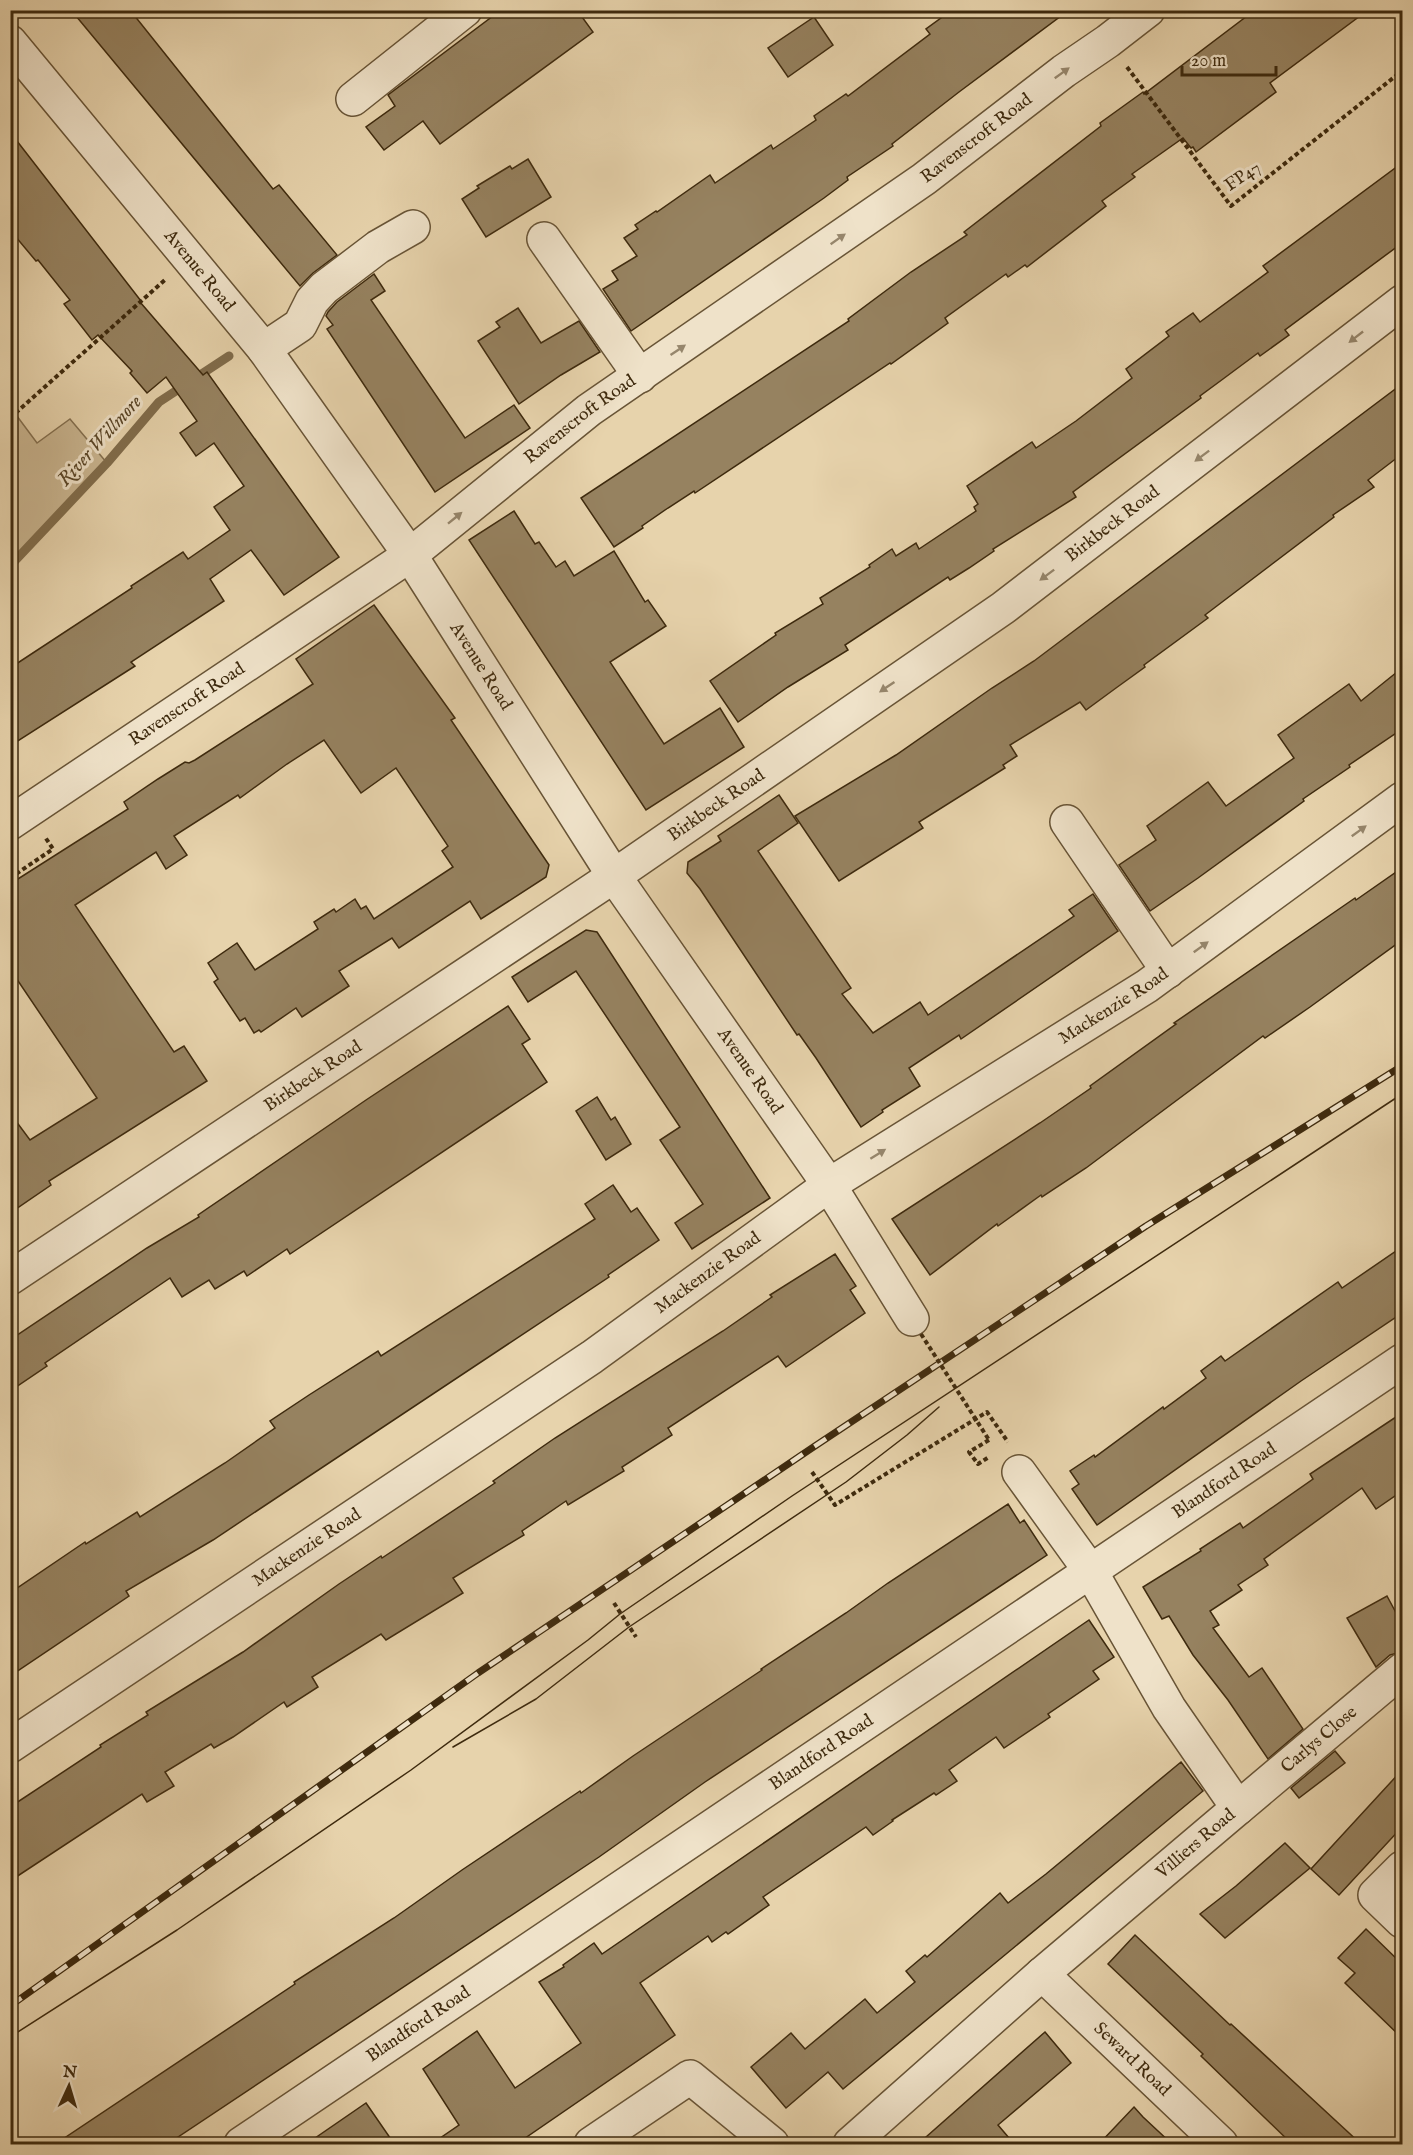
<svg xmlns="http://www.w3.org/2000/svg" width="1413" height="2155" font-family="'IM FELL English',serif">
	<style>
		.green { fill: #cab691; stroke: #847050; stroke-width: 1.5 }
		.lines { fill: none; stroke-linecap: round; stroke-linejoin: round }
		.stream { stroke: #816d4c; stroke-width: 9 }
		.building { fill: #968260; stroke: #3e2a0e; stroke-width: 1.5 }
		.minor-casing { stroke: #685436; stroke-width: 36 }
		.path { stroke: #3e2a0e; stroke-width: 4; stroke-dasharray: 4.5 3; stroke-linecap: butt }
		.minor { stroke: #efe2c9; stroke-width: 33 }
		.tram { stroke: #3e2a0e; stroke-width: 1.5 }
		.rail-casing { stroke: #3e2a0e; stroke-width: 7 }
		.rail { stroke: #efe2c9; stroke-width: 4.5; stroke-dasharray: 14; stroke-linecap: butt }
		.path-bridge { stroke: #3e2a0e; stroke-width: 4; stroke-dasharray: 4.5 3; stroke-linecap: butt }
		.oneway { fill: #96866c }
		.labels { text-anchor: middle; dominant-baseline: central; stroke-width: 6; stroke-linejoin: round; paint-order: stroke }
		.street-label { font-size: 18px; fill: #3e2a0e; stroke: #efe2c9 }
		.water-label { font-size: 20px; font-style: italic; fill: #5a4628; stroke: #efe2c9 }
	</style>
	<rect width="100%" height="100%" fill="#e7d3ac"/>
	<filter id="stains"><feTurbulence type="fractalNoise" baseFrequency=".00333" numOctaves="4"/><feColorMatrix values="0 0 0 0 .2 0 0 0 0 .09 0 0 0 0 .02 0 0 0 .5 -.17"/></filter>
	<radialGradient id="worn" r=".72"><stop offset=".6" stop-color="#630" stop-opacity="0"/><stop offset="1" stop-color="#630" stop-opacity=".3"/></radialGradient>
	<polygon class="green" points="11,408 37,443 70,419 107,463 11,566"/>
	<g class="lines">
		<polyline class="stream" points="10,566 107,463 159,402 229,356"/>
	</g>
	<g class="building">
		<polygon points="71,10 130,10 273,189 279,185 337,255 313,273 300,286"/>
		<polygon points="501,10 577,10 593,32 440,144 423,121 384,150 366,127 395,106 388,95"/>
		<polygon points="952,10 1069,10 959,92 892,144 893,146 847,177 848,180 824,198 631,331 603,289 618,280 612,271 637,256 624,238 638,229 635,225 656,211 657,212 710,175 715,183 771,145 773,149 816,120 814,116 846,94 848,96 930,34 926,29"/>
		<polygon points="1255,10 1368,10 1270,83 1276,92 1196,152 1193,147 1191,148 1183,138 1132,174 1135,177 1102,201 1106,206 1027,267 1025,265 1008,277 1006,274 945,318 948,323 891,364 890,363 695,493 694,491 668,508 642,526 643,528 614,547 581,498 849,321 848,319 911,272 967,235 964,232 1101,126 1100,123 1143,92 1144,94"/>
		<polygon points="814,17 833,45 788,77 768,48"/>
		<polygon points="10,132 141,301 140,302 203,375 207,372 339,557 284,595 251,550 210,579 224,601 131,662 135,666 10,746 10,668 132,588 131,586 183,552 188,559 230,530 214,507 244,486 214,443 196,456 180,433 197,421 166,377 147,393 130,373 132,371 98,335 92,340 64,304 70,300 38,260 36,261 10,230"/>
		<polygon points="528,159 551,197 486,237 462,199 479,188 477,186 510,166 512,169"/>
		<polygon points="1402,163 1402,243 1285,330 1289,335 1260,356 1258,353 1223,379 1200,396 1201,398 1073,492 1076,497 993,549 994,551 969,568 950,580 948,577 845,645 848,650 788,687 738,722 710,681 776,635 775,633 823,604 820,598 870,567 869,565 892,549 896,556 916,543 919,549 976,511 974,507 978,504 967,486 1032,442 1036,448 1076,421 1132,378 1126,369 1169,336 1166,332 1193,313 1200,322 1268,272 1263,266"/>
		<polygon points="374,274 385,291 371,300 465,438 514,405 530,428 435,492 327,329 333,325 326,316 328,312 337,302"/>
		<polygon points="518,308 541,343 579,321 600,352 561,375 519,404 478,341 500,327 496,322"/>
		<polygon points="1402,384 1402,454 1368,480 1374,487 1333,515 1334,517 1205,615 1208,618 1144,665 1145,667 1116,688 1086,710 1080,702 1010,745 1017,756 1003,765 1005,768 919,822 923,828 839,881 795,816 896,755 992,688 1034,661"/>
		<polygon points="514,511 535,544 539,542 556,567 565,561 574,576 614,551 645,602 648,600 666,626 610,662 664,744 720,708 744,747 646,810 469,540"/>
		<polygon points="374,605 455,718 451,720 549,865 546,877 481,919 470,901 399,948 392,938 339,971 349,986 302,1017 296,1008 261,1032 259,1030 254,1033 245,1018 240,1021 214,982 218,979 208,963 237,943 255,970 318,929 314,922 334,909 336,912 355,899 361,909 366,906 374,919 453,867 442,851 448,846 396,768 361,793 324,740 287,764 240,798 238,795 174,836 187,855 166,869 156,852 75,905 174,1052 184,1046 207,1081 49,1181 51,1185 10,1213 10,1113 30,1140 97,1098 10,969 10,884 128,809 124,802 158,779 185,762 189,763 195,760 313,684 296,659"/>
		<polygon points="1402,668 1402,729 1349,765 1350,767 1303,799 1304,801 1198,878 1150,911 1119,865 1156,840 1147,826 1208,782 1226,806 1294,758 1278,735 1349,684 1361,701"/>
		<polygon points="779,795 798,823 758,851 851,988 842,994 873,1033 920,1002 928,1015 1074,916 1069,910 1093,894 1118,931 961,1039 959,1035 909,1068 920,1086 882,1110 883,1112 861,1127 816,1058 799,1034 797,1035 700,889 687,873 688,862 721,841 718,836"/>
		<polygon points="1402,868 1402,940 1310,1007 1265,1038 1263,1036 1086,1168 1042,1197 1041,1195 998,1226 997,1224 930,1275 892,1219 1040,1123 1091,1088 1090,1086 1176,1024 1174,1023 1355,898 1356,900"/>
		<polygon points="586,930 597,932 770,1198 692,1249 675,1223 703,1204 660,1140 680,1127 576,971 528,1002 512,977"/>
		<polygon points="508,1006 530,1039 522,1044 547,1082 290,1254 287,1249 247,1276 244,1271 215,1289 209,1280 182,1297 170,1278 45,1363 47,1366 10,1391 10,1340 147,1248 199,1217 198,1215 366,1100"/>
		<polygon points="597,1097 611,1120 615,1117 631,1144 606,1160 576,1111"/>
		<polygon points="613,1185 631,1212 637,1208 659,1240 608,1275 609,1277 213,1540 126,1591 129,1596 10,1676 10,1593 85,1542 86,1544 137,1512 140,1517 225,1463 275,1428 270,1421 309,1395 378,1351 381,1356 595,1219 585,1204"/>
		<polygon points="1402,1247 1402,1313 1301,1381 1097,1525 1072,1489 1079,1484 1070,1471 1094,1455 1095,1457 1163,1407 1164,1409 1206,1378 1201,1371 1221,1356 1225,1361 1338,1282 1342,1288"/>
		<polygon points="835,1254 856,1286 850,1290 865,1313 786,1367 778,1356 668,1428 672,1435 622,1467 624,1471 568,1505 566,1501 522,1531 524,1535 453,1578 463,1593 386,1640 381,1634 312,1677 318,1687 287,1707 284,1702 233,1737 214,1748 211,1744 165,1772 174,1786 147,1802 142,1794 10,1881 10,1807 101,1747 100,1745 148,1715 146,1712 243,1652 339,1584 381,1556 382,1558 495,1483 493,1481 555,1438 723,1331 772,1297 770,1295"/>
		<polygon points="1402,1413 1402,1491 1376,1509 1362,1488 1264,1559 1268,1565 1238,1585 1242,1590 1210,1611 1219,1625 1213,1628 1249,1677 1262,1668 1303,1729 1268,1759 1228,1700 1193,1655 1169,1616 1162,1619 1143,1587 1201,1551 1200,1549 1240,1523 1243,1528 1313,1479 1310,1474"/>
		<polygon points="1008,1504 1020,1523 1024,1520 1047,1555 705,1782 599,1857 166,2145 54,2145 295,1984 294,1982 394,1918 462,1870 580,1791 581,1793 633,1756 762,1670 761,1669 846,1613 888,1583"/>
		<polygon points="1387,1596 1402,1624 1402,1652 1390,1655 1376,1667 1347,1618"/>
		<polygon points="1089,1620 1114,1657 1093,1671 1099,1679 1048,1714 1050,1717 1004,1748 996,1737 949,1770 957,1781 936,1795 934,1793 892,1820 893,1821 873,1835 866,1827 763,1897 769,1905 728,1934 726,1932 712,1942 708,1936 640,1983 675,2035 515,2145 430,2145 459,2125 423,2069 477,2031 515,2088 581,2043 539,1982 564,1967 563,1965 594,1943 602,1954"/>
		<polygon points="1335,1751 1345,1763 1299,1798 1291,1788"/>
		<polygon points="1181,1762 1203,1791 843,2089 828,2072 786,2108 751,2067 791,2033 805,2049 865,1999 877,2013 915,1982 906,1971 925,1955 927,1957 1000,1893 1008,1903 1046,1874"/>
		<polygon points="1402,1770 1402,1827 1339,1895 1311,1869"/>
		<polygon points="1285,1843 1310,1868 1225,1938 1200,1914 1236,1886"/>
		<polygon points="1366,1929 1402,1964 1402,2038 1345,1983 1355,1973 1338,1958"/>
		<polygon points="1135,1935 1230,2025 1231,2024 1362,2145 1293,2145 1201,2056 1203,2054 1108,1964"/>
		<polygon points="1045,2032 1071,2063 998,2125 1015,2145 917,2145"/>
		<polygon points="366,2103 395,2145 305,2145"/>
		<polygon points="1134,2107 1143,2117 1173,2145 1098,2145"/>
	</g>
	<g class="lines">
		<g class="minor-casing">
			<g id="minor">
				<path id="s1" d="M10 42 264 349 410 555 614 876 829 1185 912 1319"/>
				<polyline points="353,99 465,10"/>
				<polyline points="544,239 640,376"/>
				<polyline points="264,349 300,325 312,301 324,288 378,247 413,227"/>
				<polyline points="1067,822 1168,971"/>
				<path id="s2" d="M10 823 410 555 589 410 924 179 1064 71 1108 41 1148 10"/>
				<path id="s3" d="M10 1278 614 876 1003 608 1402 302"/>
				<path id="s4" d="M10 1746 592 1357 829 1185 1147 986 1402 799"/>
				<path id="s5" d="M1238 1808 1402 1670"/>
				<polyline points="1402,1868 1375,1895 1402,1921"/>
				<path id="s6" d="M1042 1974 1221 2144"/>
				<path id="s7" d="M241 2144 1402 1361"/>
				<polyline points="591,2144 690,2077 772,2144"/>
				<path id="s8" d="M850 2144 1042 1974 1238 1808 1169 1708 1091 1572 1019 1472"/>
			</g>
		</g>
		<g class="path">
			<polyline points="1127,67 1231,206 1402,71"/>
			<polyline points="10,418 166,279"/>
			<polyline points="10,878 53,849 45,837"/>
			<polyline points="989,1440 969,1452 978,1464 989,1457"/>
			<polyline points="812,1472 835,1505 987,1412 1008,1442"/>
			<polyline points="614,1603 636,1637"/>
		</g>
		<use href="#minor" class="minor"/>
		<g class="tram">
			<polyline points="453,1747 536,1699 629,1627 846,1482 907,1435 939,1407"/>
			<polyline points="10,2037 177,1930 411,1770 588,1640 620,1614 792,1496 1402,1094"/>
		</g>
		<g class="rail-casing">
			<polyline id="rail" points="10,2006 478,1673 812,1448 1146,1226 1402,1066"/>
		</g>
		<use href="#rail" class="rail"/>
		<polyline class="path-bridge" points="921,1334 989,1440"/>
	</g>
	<defs><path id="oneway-solid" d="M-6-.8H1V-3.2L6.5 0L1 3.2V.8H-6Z" transform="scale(1.5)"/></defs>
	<g class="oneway">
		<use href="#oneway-solid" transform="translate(1062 73) rotate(-36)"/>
		<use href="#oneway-solid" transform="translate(838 239) rotate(-35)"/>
		<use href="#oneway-solid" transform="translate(1356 337) rotate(142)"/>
		<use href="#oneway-solid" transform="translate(678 350) rotate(-34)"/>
		<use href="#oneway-solid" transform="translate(1202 456) rotate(143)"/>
		<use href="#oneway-solid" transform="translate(455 518) rotate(-39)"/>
		<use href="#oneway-solid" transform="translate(1047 575) rotate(143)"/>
		<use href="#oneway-solid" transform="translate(887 687) rotate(146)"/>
		<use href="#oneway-solid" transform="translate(1359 831) rotate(-36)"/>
		<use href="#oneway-solid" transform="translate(1201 947) rotate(-36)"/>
		<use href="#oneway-solid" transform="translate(878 1154) rotate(-32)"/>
	</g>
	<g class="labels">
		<g class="street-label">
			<text stroke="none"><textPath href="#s2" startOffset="1185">Ravenscroft Road</textPath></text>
			<text transform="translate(1243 177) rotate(-34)">FP47</text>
			<text stroke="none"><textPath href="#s1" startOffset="297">Avenue Road</textPath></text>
			<text stroke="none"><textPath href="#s2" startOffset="699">Ravenscroft Road</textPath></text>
			<text stroke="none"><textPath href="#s3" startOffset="1336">Birkbeck Road</textPath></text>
			<text stroke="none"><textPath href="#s1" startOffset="783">Avenue Road</textPath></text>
			<text stroke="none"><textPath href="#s2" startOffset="213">Ravenscroft Road</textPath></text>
			<text stroke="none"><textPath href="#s3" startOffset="850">Birkbeck Road</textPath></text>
			<text stroke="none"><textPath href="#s4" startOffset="1329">Mackenzie Road</textPath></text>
			<text stroke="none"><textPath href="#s1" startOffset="1269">Avenue Road</textPath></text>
			<text stroke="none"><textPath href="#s3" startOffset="364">Birkbeck Road</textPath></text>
			<text stroke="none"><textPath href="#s4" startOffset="843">Mackenzie Road</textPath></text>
			<text stroke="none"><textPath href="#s7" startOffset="1186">Blandford Road</textPath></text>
			<text stroke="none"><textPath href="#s4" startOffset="357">Mackenzie Road</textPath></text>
			<text stroke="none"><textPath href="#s5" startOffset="106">Carlys Close</textPath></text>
			<text stroke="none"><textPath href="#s7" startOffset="700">Blandford Road</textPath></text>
			<text stroke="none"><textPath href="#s8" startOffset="458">Villiers Road</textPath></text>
			<text stroke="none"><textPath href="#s7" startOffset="214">Blandford Road</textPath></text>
			<text stroke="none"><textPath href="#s6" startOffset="124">Seward Road</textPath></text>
		</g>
		<g class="water-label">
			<text transform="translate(100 441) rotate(-48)">River Willmore</text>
		</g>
	</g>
	<rect width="1413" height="2155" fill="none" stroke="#e7d3ac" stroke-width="36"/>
	<rect x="12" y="12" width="1389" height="2131" fill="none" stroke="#3e2a0e" stroke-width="3"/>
	<rect x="18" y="18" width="1377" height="2119" fill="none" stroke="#3e2a0e" stroke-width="1.5"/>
	<g transform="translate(69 2086) rotate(4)" stroke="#efe2c9" stroke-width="4.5" paint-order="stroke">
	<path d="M0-4.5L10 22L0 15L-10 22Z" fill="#3e2a0e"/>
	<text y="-9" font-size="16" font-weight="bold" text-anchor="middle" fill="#3e2a0e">N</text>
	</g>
	<path d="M1182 66v9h94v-9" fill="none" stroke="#3e2a0e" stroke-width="3"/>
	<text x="1191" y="66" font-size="18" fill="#3e2a0e" stroke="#efe2c9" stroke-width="4.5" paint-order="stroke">20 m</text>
	<rect width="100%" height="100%" filter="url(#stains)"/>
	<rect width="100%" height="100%" fill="url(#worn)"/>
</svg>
